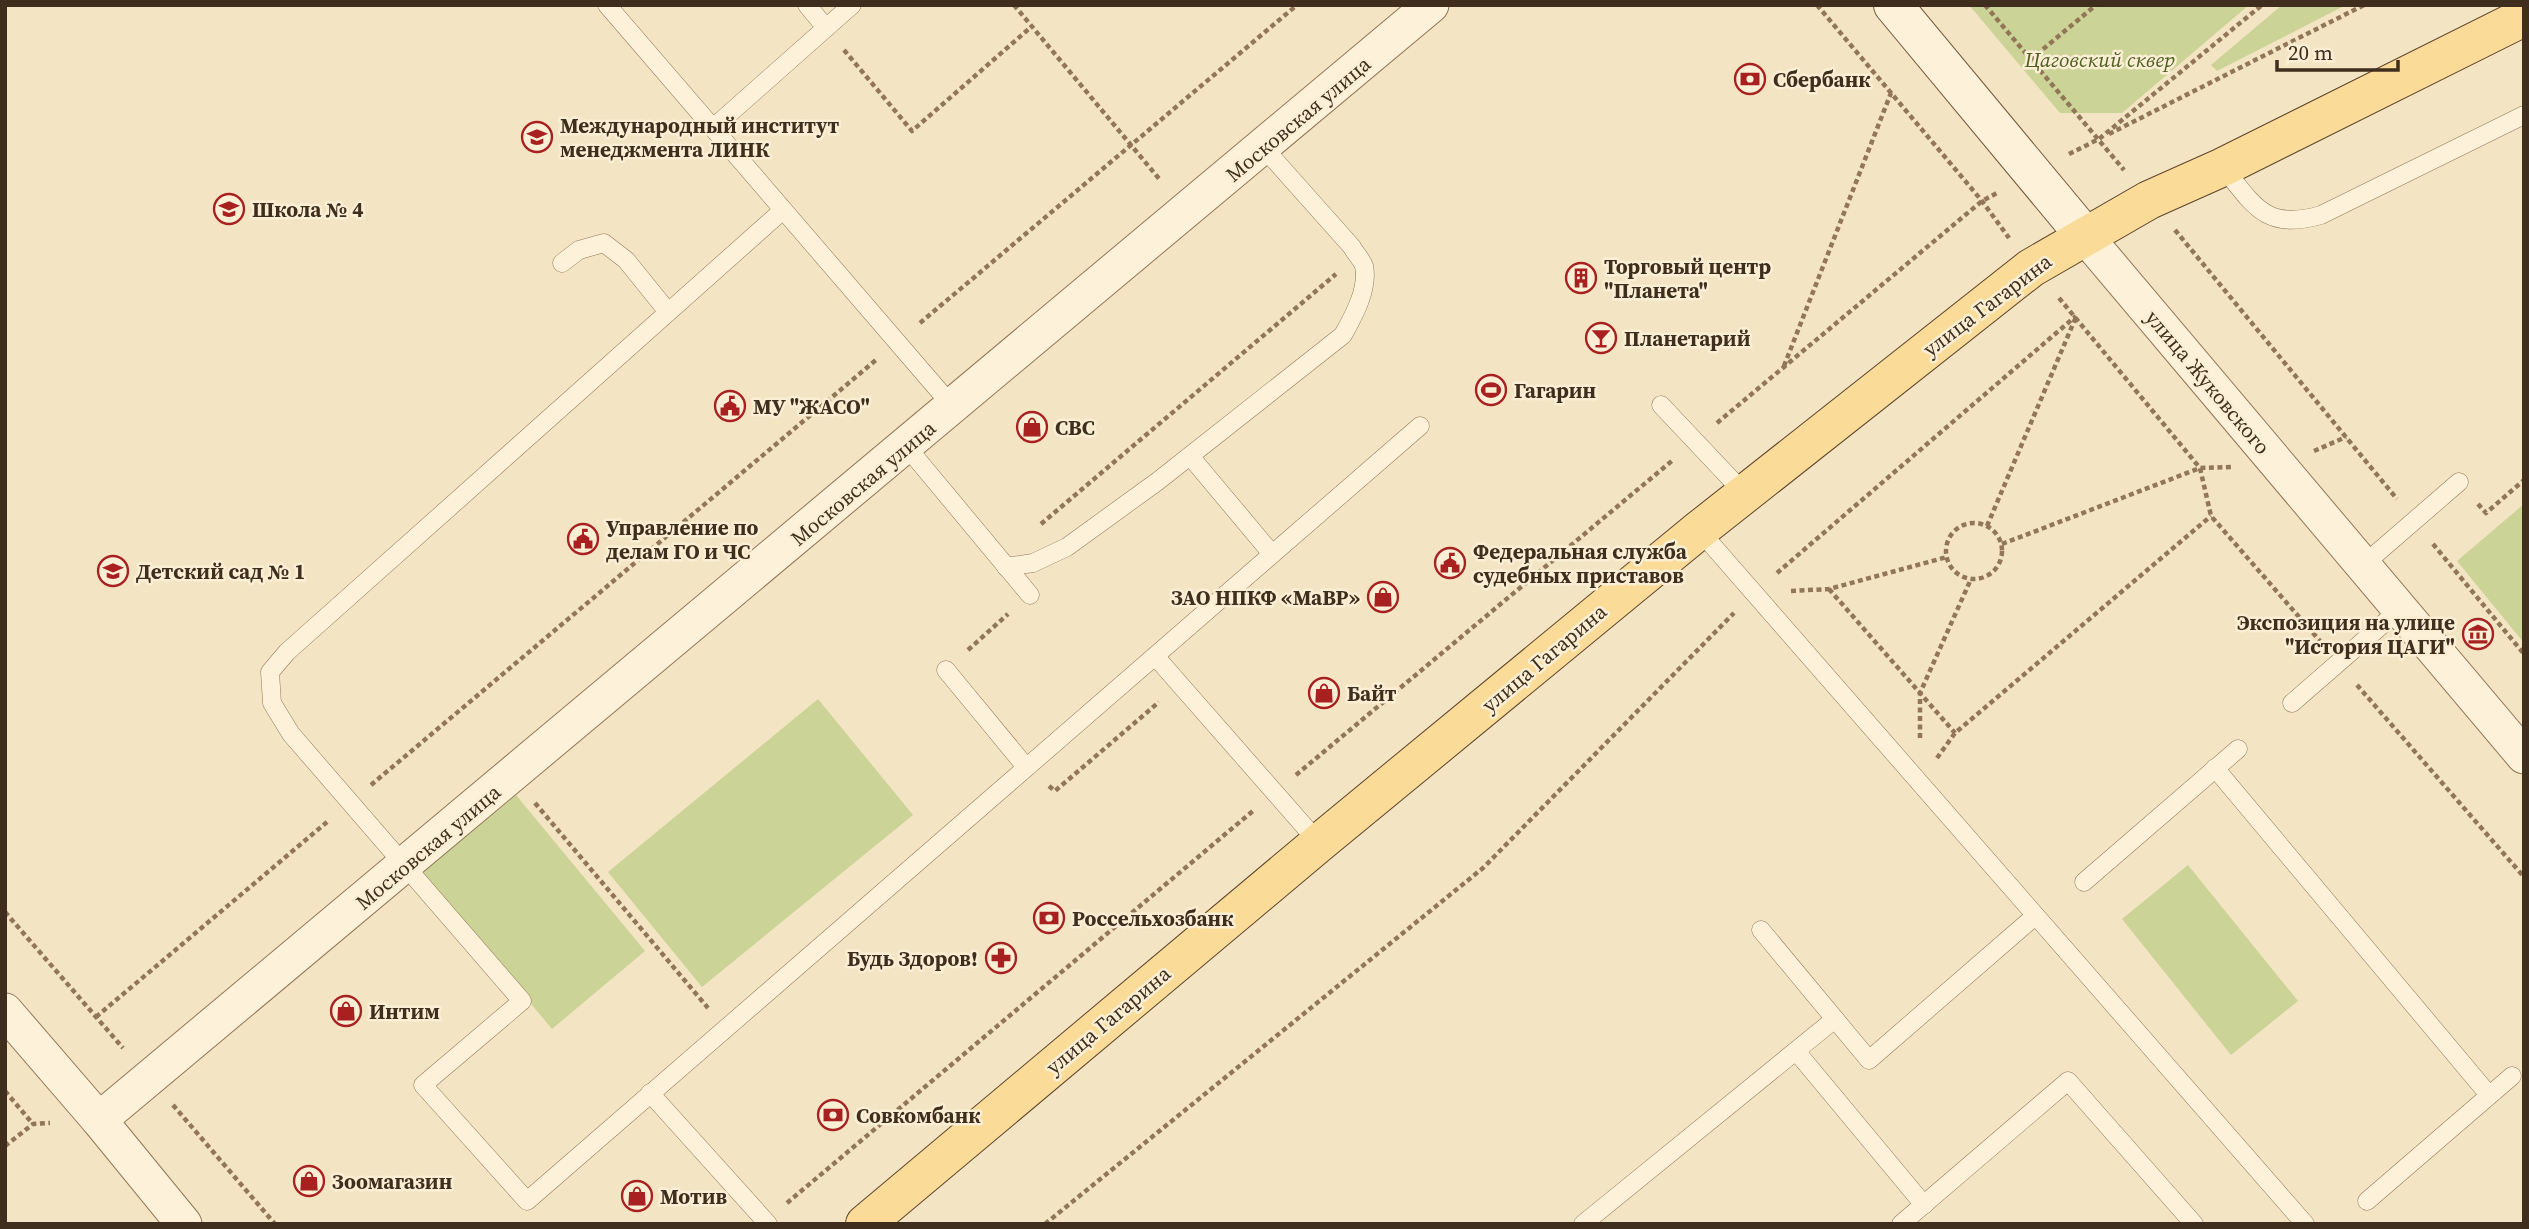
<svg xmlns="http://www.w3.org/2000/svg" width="2529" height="1229" font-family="'Source Serif 4',serif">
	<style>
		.green { fill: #ccd396 }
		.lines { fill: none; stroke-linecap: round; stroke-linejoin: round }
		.service-casing { stroke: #917658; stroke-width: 19 }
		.minor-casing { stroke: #917658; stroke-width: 37 }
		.secondary-casing { stroke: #73573b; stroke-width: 40 }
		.primary-casing { stroke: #5e442c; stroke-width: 40 }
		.path { stroke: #917658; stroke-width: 4.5; stroke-dasharray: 5 3.5; stroke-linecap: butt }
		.service { stroke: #fdf2d9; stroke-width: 18 }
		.minor { stroke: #fdf2d9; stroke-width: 35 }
		.secondary { stroke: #fdf2d9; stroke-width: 38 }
		.primary { stroke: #fadc98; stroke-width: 38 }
		.labels { text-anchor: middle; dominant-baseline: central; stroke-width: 5; stroke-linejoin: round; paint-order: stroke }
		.park-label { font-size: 21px; font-style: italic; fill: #4f5e21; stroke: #faefd5 }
		.poi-label { font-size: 21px; font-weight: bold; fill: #3f2e1d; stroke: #faefd5; text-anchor: start }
		.street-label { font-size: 21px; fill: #3f2e1d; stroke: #faefd5 }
	</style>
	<rect width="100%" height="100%" fill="#f3e5c4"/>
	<g class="green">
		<polygon points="1969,5 2249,5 2122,113 2060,113"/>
		<polygon points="2282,5 2346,5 2217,71 2211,65"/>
		<polygon points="2524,504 2524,643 2457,561"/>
		<polygon points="818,699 913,815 702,987 608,872"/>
		<polygon points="516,795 645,951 552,1029 422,873"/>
		<polygon points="2188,865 2298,1001 2231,1055 2122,919"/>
	</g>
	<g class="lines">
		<g class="service-casing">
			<g id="service">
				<polyline points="607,5 953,407"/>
				<polyline points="807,5 826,28"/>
				<polyline points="713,128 852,5"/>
				<path d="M2223 167C2254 206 2266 231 2321 215L2524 115"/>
				<polyline points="783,210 287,652 270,672 272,703 291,734 522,1001 423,1085 527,1201 1420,426"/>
				<polyline points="562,263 579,250 604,243 626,260 668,312"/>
				<polyline points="1661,405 1745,494"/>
				<polyline points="906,446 1030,595"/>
				<polyline points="1190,456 1272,554"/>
				<polyline points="1699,530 2305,1224"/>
				<polyline points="2362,566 2459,482"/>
				<path d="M1006 567 1033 563 1067 547 1158 481 1343 335C1353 317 1369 289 1364 266 1362 260 1355 253 1352 247L1263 147"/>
				<polyline points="1155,656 1319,843"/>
				<polyline points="946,670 1026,767"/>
				<polyline points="2292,703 2399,610"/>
				<polyline points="2215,768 2489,1095"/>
				<polyline points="2084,882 2238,749"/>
				<polyline points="1761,930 1869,1060 2035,916"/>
				<polyline points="1796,1051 1924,1205"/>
				<polyline points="650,1093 768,1224"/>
				<polyline points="2367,1201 2512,1076"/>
				<polyline points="1583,1224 1835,1019"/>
				<polyline points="1901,1224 2068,1081 2194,1224"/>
			</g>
		</g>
		<g class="minor-casing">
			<g id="minor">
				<polyline points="2085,236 2524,756"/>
				<polyline points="5,1011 99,1120 184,1224"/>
				<polyline points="99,1120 1431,5"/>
			</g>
		</g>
		<g class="secondary-casing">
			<polyline id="secondary" points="1893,5 2085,236"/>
		</g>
		<g class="primary-casing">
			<polyline id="primary" points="865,1224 1319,843 1699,530 2031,268 2149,200 2223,167 2524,17"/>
		</g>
		<g class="path">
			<polyline points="1014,5 1161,181"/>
			<polyline points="1817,5 1982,201 2009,238"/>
			<polyline points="1985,5 2124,170"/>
			<polyline points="844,50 912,131 1031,27"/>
			<polyline points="2030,60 2096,5"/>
			<polyline points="2109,134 2364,5"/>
			<polyline points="2069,154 2099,139 2262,5"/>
			<polyline points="2175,230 2397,499"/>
			<polyline points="2059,298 2200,468 2211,516 2320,641"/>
			<polyline points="920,323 1297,5"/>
			<polyline points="1784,366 1891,93"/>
			<polyline points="1717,423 1982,201 1997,193"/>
			<polyline points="2314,451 2346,437"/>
			<polyline points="2478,504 2486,513 2524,480"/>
			<circle cx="1974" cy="551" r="28"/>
			<polyline points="1041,524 1336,274"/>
			<polyline points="1987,526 2076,317"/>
			<polyline points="2002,544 2200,468 2232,467"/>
			<polyline points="2433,544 2524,654"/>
			<polyline points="1777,573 2076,316"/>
			<polyline points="1829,589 1955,733"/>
			<polyline points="1791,591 1829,589 1947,557"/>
			<polyline points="968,650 1008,614"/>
			<polyline points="2357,685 2524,877"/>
			<polyline points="1920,738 1920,693 1971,579"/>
			<polyline points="1937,758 1955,733 2211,516"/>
			<polyline points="1296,775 1673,460"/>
			<polyline points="371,785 876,360"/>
			<polyline points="1049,786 1055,791 1159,702"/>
			<polyline points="535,803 708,1008"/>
			<polyline points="5,912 123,1048"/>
			<polyline points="96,1017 327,822"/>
			<polyline points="5,1091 33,1124"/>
			<polyline points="173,1105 275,1224"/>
			<polyline points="5,1146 33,1124 50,1123"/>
			<polyline points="787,1203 1254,810"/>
			<polyline points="1045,1224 1483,868 1734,613"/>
		</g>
		<use href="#service" class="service"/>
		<use href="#minor" class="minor"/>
		<use href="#secondary" class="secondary"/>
		<use href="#primary" class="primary"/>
	</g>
	<defs>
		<g id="bank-ring" transform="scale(1.575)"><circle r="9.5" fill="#faefd5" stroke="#a82020" stroke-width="1.5"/><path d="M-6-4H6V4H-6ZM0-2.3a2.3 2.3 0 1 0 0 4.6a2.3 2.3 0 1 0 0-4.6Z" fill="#a82020"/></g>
		<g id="university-ring" transform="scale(1.575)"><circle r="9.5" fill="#faefd5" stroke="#a82020" stroke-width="1.5"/><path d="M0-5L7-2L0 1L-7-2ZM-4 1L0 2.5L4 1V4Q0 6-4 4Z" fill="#a82020"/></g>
		<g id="school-ring" transform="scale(1.575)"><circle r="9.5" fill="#faefd5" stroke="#a82020" stroke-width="1.5"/><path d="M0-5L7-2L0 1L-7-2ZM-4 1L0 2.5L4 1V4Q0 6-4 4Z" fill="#a82020"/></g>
		<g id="building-ring" transform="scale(1.575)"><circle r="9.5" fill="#faefd5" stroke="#a82020" stroke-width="1.5"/><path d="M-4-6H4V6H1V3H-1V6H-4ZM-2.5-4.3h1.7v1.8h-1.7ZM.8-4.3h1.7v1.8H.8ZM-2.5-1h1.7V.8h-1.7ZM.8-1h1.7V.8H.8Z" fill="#a82020"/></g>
		<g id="bar-ring" transform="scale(1.575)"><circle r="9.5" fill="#faefd5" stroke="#a82020" stroke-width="1.5"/><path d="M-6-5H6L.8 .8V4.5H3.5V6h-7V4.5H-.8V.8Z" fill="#a82020"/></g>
		<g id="stadium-ring" transform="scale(1.575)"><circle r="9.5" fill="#faefd5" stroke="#a82020" stroke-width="1.5"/><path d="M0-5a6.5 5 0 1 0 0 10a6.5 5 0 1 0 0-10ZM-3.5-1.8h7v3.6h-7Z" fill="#a82020"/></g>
		<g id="civic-ring" transform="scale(1.575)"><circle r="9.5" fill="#faefd5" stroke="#a82020" stroke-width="1.5"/><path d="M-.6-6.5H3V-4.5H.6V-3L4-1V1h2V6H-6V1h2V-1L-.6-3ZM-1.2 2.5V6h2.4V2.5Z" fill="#a82020"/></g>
		<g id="shop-ring" transform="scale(1.575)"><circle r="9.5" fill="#faefd5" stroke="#a82020" stroke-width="1.5"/><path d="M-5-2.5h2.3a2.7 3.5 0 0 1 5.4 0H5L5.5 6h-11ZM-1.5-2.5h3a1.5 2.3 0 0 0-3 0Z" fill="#a82020"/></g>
		<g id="museum-ring" transform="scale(1.575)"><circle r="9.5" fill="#faefd5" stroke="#a82020" stroke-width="1.5"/><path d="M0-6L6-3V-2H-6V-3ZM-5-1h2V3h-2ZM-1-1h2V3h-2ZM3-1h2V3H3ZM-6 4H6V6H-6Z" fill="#a82020"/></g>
		<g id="pharmacy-ring" transform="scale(1.575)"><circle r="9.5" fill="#faefd5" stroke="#a82020" stroke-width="1.5"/><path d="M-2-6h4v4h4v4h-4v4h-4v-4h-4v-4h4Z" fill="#a82020"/></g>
	</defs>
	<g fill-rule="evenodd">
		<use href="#bank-ring" x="1750" y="79"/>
		<use href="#university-ring" x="537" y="137"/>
		<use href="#school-ring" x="229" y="209"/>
		<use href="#building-ring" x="1581" y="278"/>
		<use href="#bar-ring" x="1601" y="338"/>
		<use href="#stadium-ring" x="1491" y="390"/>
		<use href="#civic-ring" x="730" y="406"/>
		<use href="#shop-ring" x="1032" y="427"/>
		<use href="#civic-ring" x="583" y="539"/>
		<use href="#civic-ring" x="1450" y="563"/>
		<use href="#school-ring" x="113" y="571"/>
		<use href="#shop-ring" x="1383" y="597"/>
		<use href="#museum-ring" x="2478" y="634"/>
		<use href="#shop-ring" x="1324" y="693"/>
		<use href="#bank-ring" x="1049" y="918"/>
		<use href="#pharmacy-ring" x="1001" y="958"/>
		<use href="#shop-ring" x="346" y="1011"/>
		<use href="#bank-ring" x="833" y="1115"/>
		<use href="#shop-ring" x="309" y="1181"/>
		<use href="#shop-ring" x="637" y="1196"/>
	</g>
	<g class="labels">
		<g class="park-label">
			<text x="2100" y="59">Цаговский сквер</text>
		</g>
		<g class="poi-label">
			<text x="1773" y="79">Сбербанк</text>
			<text x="560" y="125">Международный институт<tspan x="560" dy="24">менеджмента ЛИНК</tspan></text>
			<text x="252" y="209">Школа № 4</text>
			<text x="1604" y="266">Торговый центр<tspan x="1604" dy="24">"Планета"</tspan></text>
			<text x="1624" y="338">Планетарий</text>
			<text x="1514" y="390">Гагарин</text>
			<text x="753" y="406">МУ "ЖАСО"</text>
			<text x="1055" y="427">СВС</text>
			<text x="606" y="527">Управление по<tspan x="606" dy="24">делам ГО и ЧС</tspan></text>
			<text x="1473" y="551">Федеральная служба<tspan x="1473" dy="24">судебных приставов</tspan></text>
			<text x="136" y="571">Детский сад № 1</text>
			<text x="1360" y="597" text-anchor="end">ЗАО НПКФ «МаВР»</text>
			<text x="2455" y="622" text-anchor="end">Экспозиция на улице<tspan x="2455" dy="24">"История ЦАГИ"</tspan></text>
			<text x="1347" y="693">Байт</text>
			<text x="1072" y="918">Россельхозбанк</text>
			<text x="978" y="958" text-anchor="end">Будь Здоров!</text>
			<text x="369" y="1011">Интим</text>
			<text x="856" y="1115">Совкомбанк</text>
			<text x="332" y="1181">Зоомагазин</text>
			<text x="660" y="1196">Мотив</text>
		</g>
		<g class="street-label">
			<text transform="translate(1298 119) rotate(-40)">Московская улица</text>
			<text transform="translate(1987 305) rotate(-37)">улица Гагарина</text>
			<text transform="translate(2208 382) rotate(50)">улица Жуковского</text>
			<text transform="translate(863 483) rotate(-40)">Московская улица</text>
			<text transform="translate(1544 658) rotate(-40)">улица Гагарина</text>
			<text transform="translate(428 847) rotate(-40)">Московская улица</text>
			<text transform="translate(1108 1020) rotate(-40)">улица Гагарина</text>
		</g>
	</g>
	<rect width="2529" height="1229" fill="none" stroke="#3f2e1d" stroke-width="14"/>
	<path d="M2277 60v10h121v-10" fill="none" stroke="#3f2e1d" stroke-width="3.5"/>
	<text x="2288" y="60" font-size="21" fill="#3f2e1d" stroke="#faefd5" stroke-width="5" paint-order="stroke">20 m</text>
</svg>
